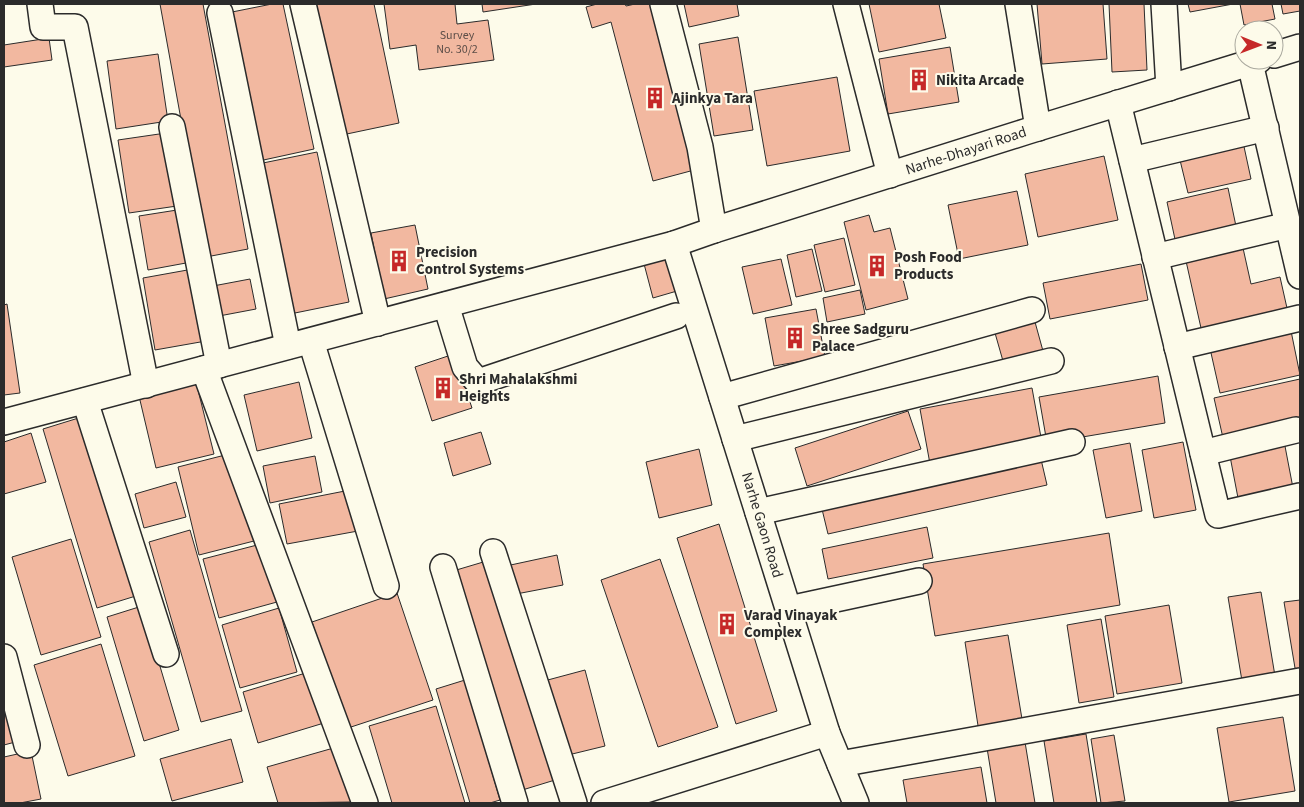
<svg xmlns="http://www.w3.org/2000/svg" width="1304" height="807" font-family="'Source Sans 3',sans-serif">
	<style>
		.building { fill: #f2b8a0; stroke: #2b2b2b }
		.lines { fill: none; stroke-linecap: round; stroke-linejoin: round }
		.minor-casing { stroke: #2b2b2b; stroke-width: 28 }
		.minor { stroke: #fdfbea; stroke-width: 25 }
		.labels { text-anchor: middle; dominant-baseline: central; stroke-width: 4; stroke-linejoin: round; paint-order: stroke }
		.number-label { font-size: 12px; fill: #5d4e48 }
		.poi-label { font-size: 15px; font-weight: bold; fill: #2b2b2b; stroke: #fdfbea; text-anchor: start }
		.street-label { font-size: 15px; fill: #2b2b2b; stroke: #fdfbea }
	</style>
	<rect width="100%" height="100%" fill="#fdfbea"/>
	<g class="building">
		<polygon points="160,4 203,4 248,249 206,257"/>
		<polygon points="272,4 283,4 314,149 259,161 227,13"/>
		<polygon points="314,4 374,4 399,123 342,135"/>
		<polygon points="384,4 455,4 457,24 488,20 494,60 419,70 416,45 390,49"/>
		<polygon points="482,4 536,4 483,12"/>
		<polygon points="597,4 625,4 626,6 635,4 654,4 698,169 653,181 611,22 592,28 586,7"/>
		<polygon points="684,4 737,4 739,16 689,27"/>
		<polygon points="869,4 939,4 946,38 879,52"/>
		<polygon points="1037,4 1103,4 1107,59 1042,64"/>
		<polygon points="1109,4 1144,4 1147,70 1112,72"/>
		<polygon points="1188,4 1233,4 1190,12"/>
		<polygon points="1240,4 1272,4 1275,19 1244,25"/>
		<polygon points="1281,4 1300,4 1300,11 1283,14"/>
		<polygon points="738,37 753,130 714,136 699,44"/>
		<polygon points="49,38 52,60 4,67 4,45"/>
		<polygon points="950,47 959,102 888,114 879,59"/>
		<polygon points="158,54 168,121 116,129 107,61"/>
		<polygon points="837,77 850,151 767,166 754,91"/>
		<polygon points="166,133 177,206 129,213 118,140"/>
		<polygon points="1243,142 1251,179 1188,193 1179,156"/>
		<polygon points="317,152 349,302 290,314 258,164"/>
		<polygon points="1104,156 1118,220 1038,237 1025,174"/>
		<polygon points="1228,188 1237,231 1176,244 1167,202"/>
		<polygon points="1017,191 1028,245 959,259 948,205"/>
		<polygon points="177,210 186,263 148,270 139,216"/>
		<polygon points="869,215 874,232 890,228 908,299 866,310 844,222"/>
		<polygon points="415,225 428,289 384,299 371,233"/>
		<polygon points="844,238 855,285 825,292 814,245"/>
		<polygon points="1243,248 1251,284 1280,277 1289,317 1203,337 1186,261"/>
		<polygon points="812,249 822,291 796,297 787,255"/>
		<polygon points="666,254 677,291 653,298 643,260"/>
		<polygon points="781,259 792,305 753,314 742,267"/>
		<polygon points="1141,264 1148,300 1050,319 1043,283"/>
		<polygon points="193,269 206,341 155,350 143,278"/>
		<polygon points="250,279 256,309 219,316 213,286"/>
		<polygon points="860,290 865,314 827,322 823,298"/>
		<polygon points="7,304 20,393 4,395 4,305"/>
		<polygon points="816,309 825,357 774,366 765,318"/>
		<polygon points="1035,322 1043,351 1003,361 995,333"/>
		<polygon points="1290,326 1300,375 1220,393 1209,344"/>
		<polygon points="454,354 472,408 432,421 415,367"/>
		<polygon points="1158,376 1165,423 1047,443 1039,397"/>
		<polygon points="1300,379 1300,421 1223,438 1214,398"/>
		<polygon points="196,382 214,454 156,468 139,396"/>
		<polygon points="299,382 312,438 257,451 244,395"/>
		<polygon points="1032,388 1042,443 930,464 920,409"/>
		<polygon points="908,411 921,449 807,486 795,448"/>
		<polygon points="85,416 139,595 97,608 43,429"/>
		<polygon points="481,432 491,464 453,476 444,443"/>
		<polygon points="31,433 46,482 4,494 4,442"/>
		<polygon points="1284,441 1293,488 1238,498 1229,451"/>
		<polygon points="1183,442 1196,510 1154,518 1142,450"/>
		<polygon points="1130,443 1142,511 1106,518 1093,450"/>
		<polygon points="699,449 712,505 659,518 646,462"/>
		<polygon points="233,453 254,541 199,555 178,467"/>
		<polygon points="1040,455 1047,485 828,534 821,505"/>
		<polygon points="315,456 322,492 270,503 263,466"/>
		<polygon points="176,482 186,517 144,528 135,494"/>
		<polygon points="350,490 358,531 287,544 279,504"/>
		<polygon points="719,524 777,711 736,724 677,538"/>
		<polygon points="927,527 933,558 828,579 822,549"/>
		<polygon points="190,530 242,711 201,722 149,542"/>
		<polygon points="1109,533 1120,605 935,636 923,564"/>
		<polygon points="71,539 101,637 41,655 12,557"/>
		<polygon points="261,544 277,602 219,618 203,559"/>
		<polygon points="557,555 563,585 511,595 506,566"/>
		<polygon points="660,559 718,727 658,747 601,580"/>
		<polygon points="490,560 555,780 519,791 453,571"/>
		<polygon points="1261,592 1275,676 1242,681 1228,597"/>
		<polygon points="397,593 433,700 348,728 312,622"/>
		<polygon points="1300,600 1300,673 1296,674 1284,602"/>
		<polygon points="1169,605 1182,683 1117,694 1105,616"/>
		<polygon points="142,606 179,730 144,741 107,617"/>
		<polygon points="279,608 297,672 240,688 222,625"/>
		<polygon points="1101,619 1114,697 1079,703 1067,625"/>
		<polygon points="1008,635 1023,725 979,732 965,642"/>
		<polygon points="101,644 135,756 68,776 34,665"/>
		<polygon points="585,670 605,746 564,756 544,681"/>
		<polygon points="309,672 324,723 258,743 243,692"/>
		<polygon points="465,680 500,800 490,803 470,803 436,689"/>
		<polygon points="4,692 19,741 4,745"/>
		<polygon points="436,706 465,803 392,803 369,726"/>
		<polygon points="1283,717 1295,791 1229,802 1217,728"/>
		<polygon points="1086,734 1097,803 1054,803 1044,741"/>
		<polygon points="1114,735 1125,801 1101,803 1091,739"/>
		<polygon points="231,739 243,782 172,801 160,759"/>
		<polygon points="1025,742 1035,803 996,803 987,748"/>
		<polygon points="337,747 352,802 278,803 267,767"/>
		<polygon points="31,751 41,799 20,803 4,803 4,757"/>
		<polygon points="981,767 987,803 907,803 903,780"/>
	</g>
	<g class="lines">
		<g class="minor-casing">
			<g id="minor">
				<polyline points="40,4 43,27 75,27 146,385"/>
				<polyline points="303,4 378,323"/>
				<polyline points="663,4 700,147 714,230"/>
				<polyline points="846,4 890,175"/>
				<polyline points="1018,4 1038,128"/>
				<polyline points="1164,4 1169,88"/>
				<polyline points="220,13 288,346"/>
				<polyline points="1274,55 1300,47"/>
				<polyline points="1250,63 1300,276"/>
				<polyline points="1118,103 1218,515 1300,496"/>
				<polyline points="172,127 219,365"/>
				<polyline points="1132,160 1266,128"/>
				<polyline points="674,244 827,733 856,803"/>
				<polyline points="1155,257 1288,225"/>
				<polyline points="446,305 465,367 478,382 676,316"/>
				<polyline points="311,341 386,586"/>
				<polyline points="1177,347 1300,318"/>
				<polyline points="204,369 365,803"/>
				<polyline points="722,397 1032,310"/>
				<polyline points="85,401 166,654"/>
				<polyline points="4,422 674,244 714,230 1028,131 1259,60"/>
				<polyline points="735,439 1051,361"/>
				<polyline points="1203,453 1296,430"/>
				<polyline points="758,512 1072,442"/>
				<polyline points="493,552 574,803"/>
				<polyline points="443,567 515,803"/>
				<polyline points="789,609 919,581"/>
				<polyline points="4,657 27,745"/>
				<polyline points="840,764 1300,681"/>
				<polyline points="604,803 827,733"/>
			</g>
		</g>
		<use href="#minor" class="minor"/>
	</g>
	<defs>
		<g id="building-bare" transform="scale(1.725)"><path d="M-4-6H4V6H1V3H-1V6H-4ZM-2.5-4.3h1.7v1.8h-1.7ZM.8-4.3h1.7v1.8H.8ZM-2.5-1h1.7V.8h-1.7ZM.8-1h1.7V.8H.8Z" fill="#c62828" stroke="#fdfbea" stroke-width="2.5" paint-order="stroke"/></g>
	</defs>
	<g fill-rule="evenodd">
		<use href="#building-bare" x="919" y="80"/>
		<use href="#building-bare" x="655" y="98"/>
		<use href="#building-bare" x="399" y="261"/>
		<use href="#building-bare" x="877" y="266"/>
		<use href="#building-bare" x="795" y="338"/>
		<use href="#building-bare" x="443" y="388"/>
		<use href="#building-bare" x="727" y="624"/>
	</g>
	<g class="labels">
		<g class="number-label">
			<text x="457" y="35">Survey<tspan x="457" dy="14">No. 30/2</tspan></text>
		</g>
		<g class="poi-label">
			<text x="936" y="80">Nikita Arcade</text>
			<text x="672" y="98">Ajinkya Tara</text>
			<text x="416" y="252">Precision<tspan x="416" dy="17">Control Systems</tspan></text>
			<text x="894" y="257">Posh Food<tspan x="894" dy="17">Products</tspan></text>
			<text x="812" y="329">Shree Sadguru<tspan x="812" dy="17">Palace</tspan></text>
			<text x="459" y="379">Shri Mahalakshmi<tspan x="459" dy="17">Heights</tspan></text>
			<text x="744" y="615">Varad Vinayak<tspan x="744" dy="17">Complex</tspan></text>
		</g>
		<g class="street-label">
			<text transform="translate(966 151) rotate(-18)">Narhe-Dhayari Road</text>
			<text transform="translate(762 525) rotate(73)">Narhe Gaon Road</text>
		</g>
	</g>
	<rect width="1304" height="807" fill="none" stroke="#2b2b2b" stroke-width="10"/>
	<g transform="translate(1259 45) rotate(91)"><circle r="24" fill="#fdfbea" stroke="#a9a89e"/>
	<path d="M0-4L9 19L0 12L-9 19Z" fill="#c62828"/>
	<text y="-8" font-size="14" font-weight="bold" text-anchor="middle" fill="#2b2b2b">N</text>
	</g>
</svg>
